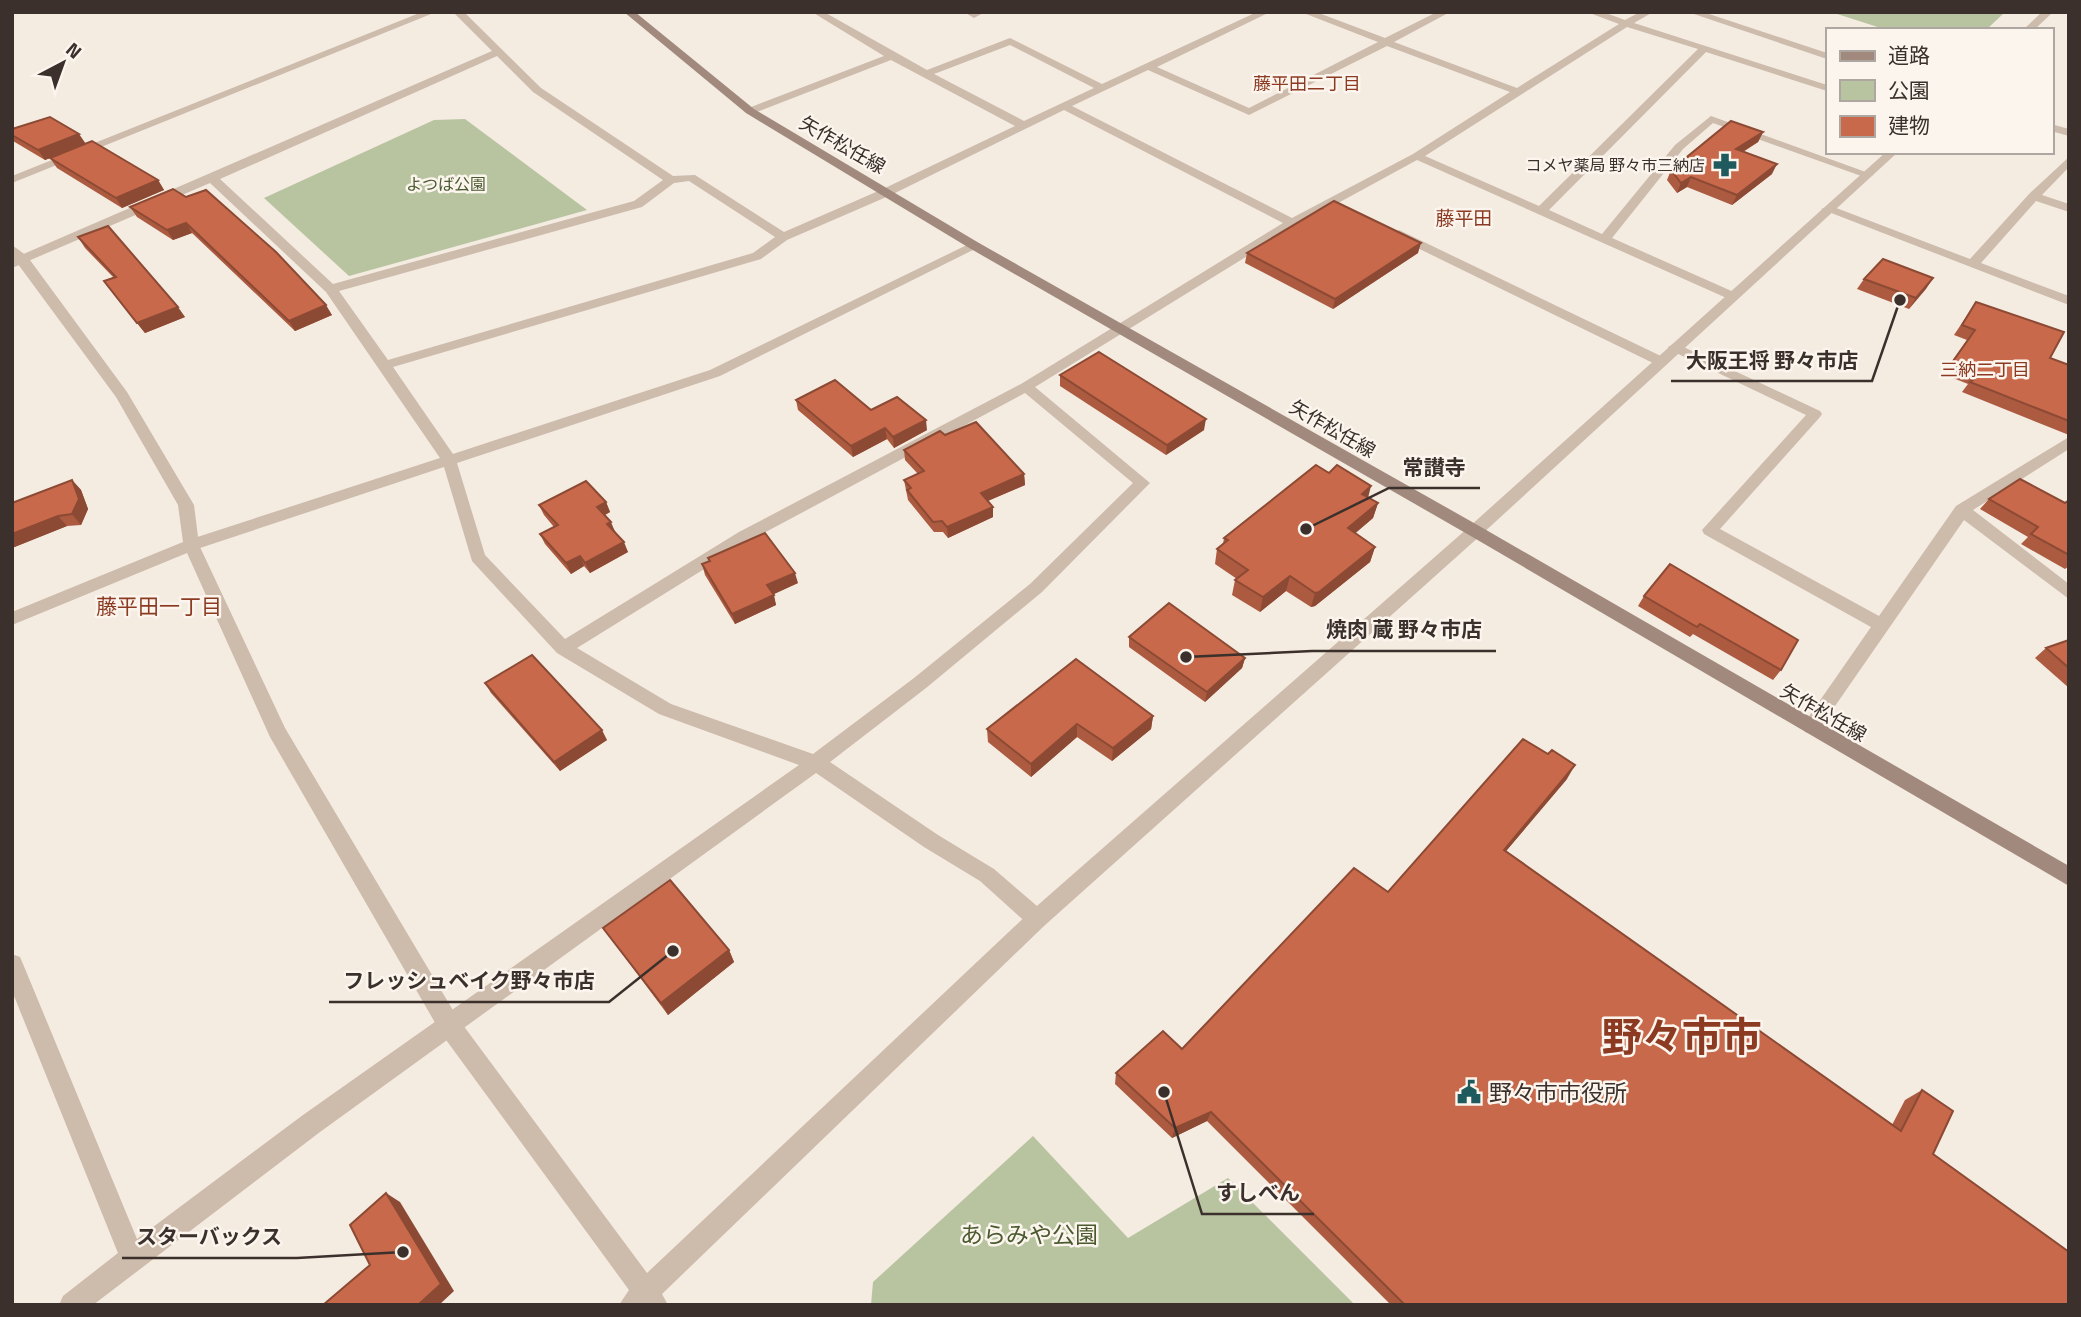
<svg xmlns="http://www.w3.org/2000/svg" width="2081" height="1317" font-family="'Titillium Web','Noto Sans JP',sans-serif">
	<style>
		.green { fill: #b8c4a0 }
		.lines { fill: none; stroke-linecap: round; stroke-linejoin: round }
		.minor { fill: #cdbbac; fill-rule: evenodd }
		.tertiary { fill: #cdbbac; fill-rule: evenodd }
		.secondary { fill: #a18a7d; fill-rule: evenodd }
		.wall { fill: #ac5a40 }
		.shaded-wall { fill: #8c4a34 }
		.building { fill: #c8694b; stroke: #8c4a34; stroke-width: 2 }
		.labels { text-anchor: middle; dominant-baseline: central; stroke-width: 5; stroke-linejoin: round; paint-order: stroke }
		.far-poi-label { font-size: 16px; fill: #3b302b; stroke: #fbf5ee; text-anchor: end }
		.far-park-label { font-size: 16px; fill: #4a5a2e; stroke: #fbf5ee }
		.far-neighbourhood-label { font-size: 18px; fill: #8c3b22; stroke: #fbf5ee }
		.street-label { font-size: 19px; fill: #3b302b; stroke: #fbf5ee }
		.far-quarter-label { font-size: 19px; fill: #8c3b22; stroke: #fbf5ee }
		.neighbourhood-label { font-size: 21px; fill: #8c3b22; stroke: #fbf5ee }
		.near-poi-label { font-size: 23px; fill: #3b302b; stroke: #fbf5ee; text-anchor: start }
		.near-park-label { font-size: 23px; fill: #4a5a2e; stroke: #fbf5ee }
		.near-town-label { font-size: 40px; font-weight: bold; fill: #8c3b22; stroke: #fbf5ee }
		.leader { fill: none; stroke: #3b302b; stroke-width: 2.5 }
		.callout-dot { fill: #3b302b; stroke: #fbf5ee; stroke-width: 2.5 }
		.callout-label { font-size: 21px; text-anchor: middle; font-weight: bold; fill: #3b302b; stroke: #fbf5ee; stroke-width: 5; stroke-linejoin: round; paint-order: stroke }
	</style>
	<rect width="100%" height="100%" fill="#f4ebe1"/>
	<g class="green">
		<polygon points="1831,12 2005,12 1986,30 1887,30"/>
		<polygon points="465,119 587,210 349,276 264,198 434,120"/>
		<polygon points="1033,1136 1128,1238 1228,1178 1355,1305 871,1305 873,1282"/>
	</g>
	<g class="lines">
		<g class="minor">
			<path d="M453 12H464L541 88 673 176 695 175 784 232 883 189 1015 126 891 60 754 113H746V109L884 56 812 12H824L927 70 1010 38 1102 84 1257 12H1270L1157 67 1249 108 1378 42 1301 12H1316L1385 38 1437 12H1450L1394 42 1517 88 1619 24 1587 12H1603L1625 20 1640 12H1653L1634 23 1827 85V91L1706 52 1549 210 1602 234 1675 145 1711 116 1874 175 1864 177 1713 123 1683 149 1612 238 1736 293V299L1731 300 1417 160 1296 226 1035 387 1150 483 1042 592 926 688 830 762 938 835 994 869 1044 912 1047 919 1044 926 1037 928 1030 926 980 881 924 847 816 773 320 1132 93 1305H59L63 1296 118 1253 12 991V954L20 957 23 964 137 1239 303 1115 799 765 659 714 557 653 472 561 444 467 197 549H185L183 545 185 541 440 458 326 292 210 183 12 268V259L492 51ZM1627 27 1698 49 1539 206 1425 156ZM1010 45 1094 88 1024 121 934 74ZM1387 46 1510 92 1413 154 1292 218 1072 106 1148 70 1249 115ZM497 56 533 92 663 180 634 201 333 284 220 179ZM1064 110 1283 223 1021 384 739 532 565 639 485 555 457 463 720 376 981 246 979 243H971L710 370 453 454 393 367 761 259 787 240 891 195ZM689 181 775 237 753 253 388 360 339 291 642 207 674 183ZM1025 393 1133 483 1030 584 914 678 813 754 671 704 577 648 751 540Z"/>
			<polygon points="964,12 985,12 974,18"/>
			<polygon points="2069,157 2069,167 2042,195 2069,204 2069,212 2036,201 1981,263 2069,296 2069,305 1821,209 1831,206 1970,259 2030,193"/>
			<polygon points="1399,230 1665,358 1667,361 1660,365 1655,364 1395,237 1393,234"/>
			<polygon points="1675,343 1820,411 1822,414 1820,417 1720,529 1879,616 1956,506 2069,437 2069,449 1973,510 2069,584 2069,599 1964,520 1817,732 1811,734 1805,732 1802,727 1805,722 1871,627 1704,534 1702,530 1806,415 1670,350 1668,347"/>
		</g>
		<g class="tertiary">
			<polygon points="422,12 436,12 12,183 12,176"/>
			<polygon points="1688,12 1703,12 1827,53 1827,59"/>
			<polygon points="2042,12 2053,12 2034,30 2023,30"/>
			<polygon points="2051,124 2069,129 2069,136 2051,131"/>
			<polygon points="1886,152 1898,152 1481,535 1044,926 662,1294 668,1305 619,1305 629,1290 441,1033 270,737 187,553 12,625 12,612 183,542 178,505 116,397 12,256 12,245 27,256 127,392 194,505 199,545 285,728 457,1017 647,1273 1030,912 1469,527"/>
		</g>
		<polygon class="secondary" points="624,12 635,12 754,109 979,243 1481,527 2069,866 2069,886 1469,535 971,249 746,113"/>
	</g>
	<g class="wall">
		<polygon points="12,129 85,144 158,180 164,190 122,208 57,168 50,158 45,160 13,141"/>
		<polygon points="1763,132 1758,142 1743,152 1772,174 1732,205 1687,187 1677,193 1667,180 1671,170"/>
		<polygon points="173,189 332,315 295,331 192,233 173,240 137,217 130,207"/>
		<polygon points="78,237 185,317 145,333 104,281 114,278 85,248"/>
		<polygon points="1247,253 1418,253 1333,309 1245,263"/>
		<polygon points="1933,278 1909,309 1857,289 1864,279"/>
		<polygon points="1976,302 2050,358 2069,365 2069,435 1962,392 1968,384 1943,374 1967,340 1954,335"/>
		<polygon points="1060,375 1204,430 1166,455 1060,386"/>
		<polygon points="796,400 871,410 927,430 894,448 887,439 853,457 798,410"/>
		<polygon points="945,435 1024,474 1025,485 987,501 993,517 948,538 943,532 934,532 908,500 904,480 918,474 905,460 904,450"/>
		<polygon points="1329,473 1378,503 1373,518 1355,533 1375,547 1370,562 1315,606 1311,607 1286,591 1260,612 1232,595 1235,580 1237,579 1215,564 1217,549 1223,544 1224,538"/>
		<polygon points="72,480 81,490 88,509 81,525 67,526 12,548 12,503"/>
		<polygon points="1989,499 2065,503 2069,500 2069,566 2065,569 2021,544 2028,537 1980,509"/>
		<polygon points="606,502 610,512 605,515 628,552 590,573 584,566 571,574 545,544 540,534 554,527 544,515 539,505"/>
		<polygon points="708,558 798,583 773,594 776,605 735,624 705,575 702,564 709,561"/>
		<polygon points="1670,564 1781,670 1773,680 1693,634 1690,637 1638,606 1644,596"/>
		<polygon points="1129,637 1245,658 1242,668 1205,702 1129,647"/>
		<polygon points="2069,640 2069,688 2035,658 2046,648"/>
		<polygon points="485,683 607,740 560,771 491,693"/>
		<polygon points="1153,716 1151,729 1112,761 1077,737 1031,777 988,742 987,729"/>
		<polygon points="1567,779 1506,851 1892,1125 1905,1100 1922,1090 1933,1154 2069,1305 1391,1305 1207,1121 1172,1138 1115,1084 1116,1073 1182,1049 1388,892"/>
		<polygon points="603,928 729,950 734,962 668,1015 612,940"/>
	</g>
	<g class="shaded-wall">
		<polygon points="1763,132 1758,142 1731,159 1736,149"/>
		<polygon points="79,134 86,144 45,160 38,150"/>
		<polygon points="1777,164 1772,174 1732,205 1737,195"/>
		<polygon points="1691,177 1687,187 1677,193 1681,183"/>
		<polygon points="158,180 164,190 122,208 116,198"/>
		<polygon points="186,223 192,233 173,240 167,230"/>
		<polygon points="1421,243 1418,253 1333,309 1335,299"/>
		<polygon points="1933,278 1926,289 1909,309 1916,298"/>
		<polygon points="326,305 332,315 295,331 289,321"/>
		<polygon points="178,307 185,317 145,333 137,323"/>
		<polygon points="1206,419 1204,430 1166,455 1167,445"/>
		<polygon points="926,420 927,430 894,448 893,437"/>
		<polygon points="885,428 887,439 853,457 851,446"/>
		<polygon points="1024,474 1025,485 981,504 981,493"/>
		<polygon points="72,480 81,490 88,509 81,525 72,514"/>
		<polygon points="1371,486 1367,502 1362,494"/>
		<polygon points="606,502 610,512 601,517 597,507"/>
		<polygon points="1378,503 1373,518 1344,543 1348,528"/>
		<polygon points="993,507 993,517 948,538 947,527"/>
		<polygon points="58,516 67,526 12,548 12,534"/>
		<polygon points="611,522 615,532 611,534 607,524"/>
		<polygon points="624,542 628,552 590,573 585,563"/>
		<polygon points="1375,547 1370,562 1315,606 1311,607 1315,593"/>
		<polygon points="580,556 584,566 571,574 566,563"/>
		<polygon points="795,573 798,583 770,596 767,585"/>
		<polygon points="1290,576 1286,591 1260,612 1263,597"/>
		<polygon points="774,595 776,605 735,624 732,614"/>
		<polygon points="1245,658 1242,668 1205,702 1207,692"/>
		<polygon points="1153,716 1151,729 1112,761 1113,748"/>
		<polygon points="1077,724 1077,737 1031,777 1031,764"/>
		<polygon points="602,730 607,740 560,771 554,762"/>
		<polygon points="1575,765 1567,779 1496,863 1504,850"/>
		<polygon points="729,950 734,962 668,1015 661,1003"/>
		<polygon points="1211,1112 1207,1121 1172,1138 1175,1128"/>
		<polygon points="386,1193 400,1202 454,1291 439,1305 418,1305"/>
	</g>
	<g class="building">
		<polygon points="50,117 79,134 38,150 12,135 12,129"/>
		<polygon points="1731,121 1763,132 1736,149 1777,164 1737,195 1691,177 1681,183 1671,170"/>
		<polygon points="92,141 158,180 116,198 50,158"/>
		<polygon points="173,189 186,197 206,190 276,252 326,305 289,321 186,223 167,230 130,207"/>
		<polygon points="1334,201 1421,243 1335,299 1247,253"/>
		<polygon points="108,226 178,307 137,323 104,281 116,277 78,237"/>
		<polygon points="1883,259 1933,278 1916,298 1864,279"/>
		<polygon points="1976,302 2064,332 2050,358 2069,365 2069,421 1970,382 1980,375 1951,364 1975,330 1962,325"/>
		<polygon points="1099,352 1206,419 1167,445 1060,375"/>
		<polygon points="835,380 871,410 897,397 926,420 893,437 885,428 851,446 796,400"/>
		<polygon points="976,422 1024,474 981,493 993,507 947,527 942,521 933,522 907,490 911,488 904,480 924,471 904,450 940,431 945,435"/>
		<polygon points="1316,465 1329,473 1337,465 1371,486 1362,494 1378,503 1348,528 1375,547 1319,592 1315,593 1290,576 1263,597 1235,580 1248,570 1217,549 1228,540 1224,538"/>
		<polygon points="2020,479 2065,503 2069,500 2069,555 2031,534 2038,527 1989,499"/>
		<polygon points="72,480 79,499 72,514 58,516 12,534 12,503"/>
		<polygon points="586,481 606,502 597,507 611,522 607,524 624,542 585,563 580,556 566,563 540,534 558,525 539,505"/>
		<polygon points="765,533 795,573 767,585 774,595 732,614 702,564 710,561 708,558"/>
		<polygon points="1670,564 1798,640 1781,670 1700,624 1697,627 1644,596"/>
		<polygon points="1169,603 1245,658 1207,692 1129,637"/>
		<polygon points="2069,640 2069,668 2046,648"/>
		<polygon points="532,655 602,730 554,762 485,683"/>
		<polygon points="1076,659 1153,716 1113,748 1077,724 1031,764 987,729"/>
		<polygon points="1523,739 1548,754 1552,750 1575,765 1504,850 1901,1131 1922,1090 1953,1111 1933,1154 2069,1252 2069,1305 1405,1305 1211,1112 1175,1128 1116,1073 1163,1031 1182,1049 1354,868 1388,892"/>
		<polygon points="670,880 729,950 661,1003 603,928"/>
		<polygon points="386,1193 441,1284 418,1305 323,1305 370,1265 350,1225"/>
	</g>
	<defs>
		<g id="pharmacy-bare" transform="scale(1.89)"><path d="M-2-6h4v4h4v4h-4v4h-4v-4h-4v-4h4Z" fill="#1f5a5e" stroke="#fbf5ee" stroke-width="2.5" paint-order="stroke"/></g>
		<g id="civic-bare" transform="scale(1.89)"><path d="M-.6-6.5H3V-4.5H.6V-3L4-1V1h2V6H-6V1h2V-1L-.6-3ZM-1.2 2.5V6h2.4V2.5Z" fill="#1f5a5e" stroke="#fbf5ee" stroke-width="2.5" paint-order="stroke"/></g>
	</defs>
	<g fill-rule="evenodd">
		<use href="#pharmacy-bare" x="1725" y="165"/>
		<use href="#civic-bare" x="1469" y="1092"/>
	</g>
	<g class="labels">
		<g class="far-poi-label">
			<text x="1705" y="165">コメヤ薬局 野々市三納店</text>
		</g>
		<g class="far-park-label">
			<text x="446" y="184">よつば公園</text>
		</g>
		<g class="far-neighbourhood-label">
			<text x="1307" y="83">藤平田二丁目</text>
			<text x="1985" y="369">三納二丁目</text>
		</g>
		<g class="street-label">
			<text transform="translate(843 144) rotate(30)">矢作松任線</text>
			<text transform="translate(1333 428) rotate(30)">矢作松任線</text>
			<text transform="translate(1824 712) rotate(30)">矢作松任線</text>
		</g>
		<g class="far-quarter-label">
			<text x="1464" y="217">藤平田</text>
		</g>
		<g class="neighbourhood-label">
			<text x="159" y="606">藤平田一丁目</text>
		</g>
		<g class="near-poi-label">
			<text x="1489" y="1092">野々市市役所</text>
		</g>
		<g class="near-park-label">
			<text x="1029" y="1234">あらみや公園</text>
		</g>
		<g class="near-town-label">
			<text x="1682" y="1036">野々市市</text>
		</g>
	</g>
	<path class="leader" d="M1900 300L1872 381H1671M1306 529L1389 488H1480M1186 657L1312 651H1496M673 951L609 1002H329M1164 1092L1202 1214H1314M403 1252L297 1258H122"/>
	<g class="callout-dot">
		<circle cx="1900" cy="300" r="7"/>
		<circle cx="1306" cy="529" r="7"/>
		<circle cx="1186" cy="657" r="7"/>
		<circle cx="673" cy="951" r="7"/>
		<circle cx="1164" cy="1092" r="7"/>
		<circle cx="403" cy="1252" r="7"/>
	</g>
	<g class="callout-label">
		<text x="1772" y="368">大阪王将 野々市店</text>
		<text x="1434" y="475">常讃寺</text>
		<text x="1404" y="637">焼肉 蔵 野々市店</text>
		<text x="469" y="988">フレッシュベイク野々市店</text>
		<text x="1258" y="1200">すしべん</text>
		<text x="209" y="1244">スターバックス</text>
	</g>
	<rect width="2081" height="1317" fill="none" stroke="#3b302b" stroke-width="28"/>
	<rect x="1826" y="28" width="228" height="126" fill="#fbf5ee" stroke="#aea6a0" stroke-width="2"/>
	<rect x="1840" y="51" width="35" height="10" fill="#a18a7d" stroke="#aea6a0" stroke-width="2"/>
	<text x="1888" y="63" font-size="21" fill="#3b302b">道路</text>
	<rect x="1840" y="80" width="35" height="21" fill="#b8c4a0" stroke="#aea6a0" stroke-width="2"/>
	<text x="1888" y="98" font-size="21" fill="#3b302b">公園</text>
	<rect x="1840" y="116" width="35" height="21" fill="#c8694b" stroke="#aea6a0" stroke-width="2"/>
	<text x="1888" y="133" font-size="21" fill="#3b302b">建物</text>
	<g transform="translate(63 63) rotate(41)" stroke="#fbf5ee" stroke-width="5" paint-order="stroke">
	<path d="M0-5L12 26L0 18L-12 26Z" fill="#3b302b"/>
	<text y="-10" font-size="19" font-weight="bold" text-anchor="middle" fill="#3b302b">N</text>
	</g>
</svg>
